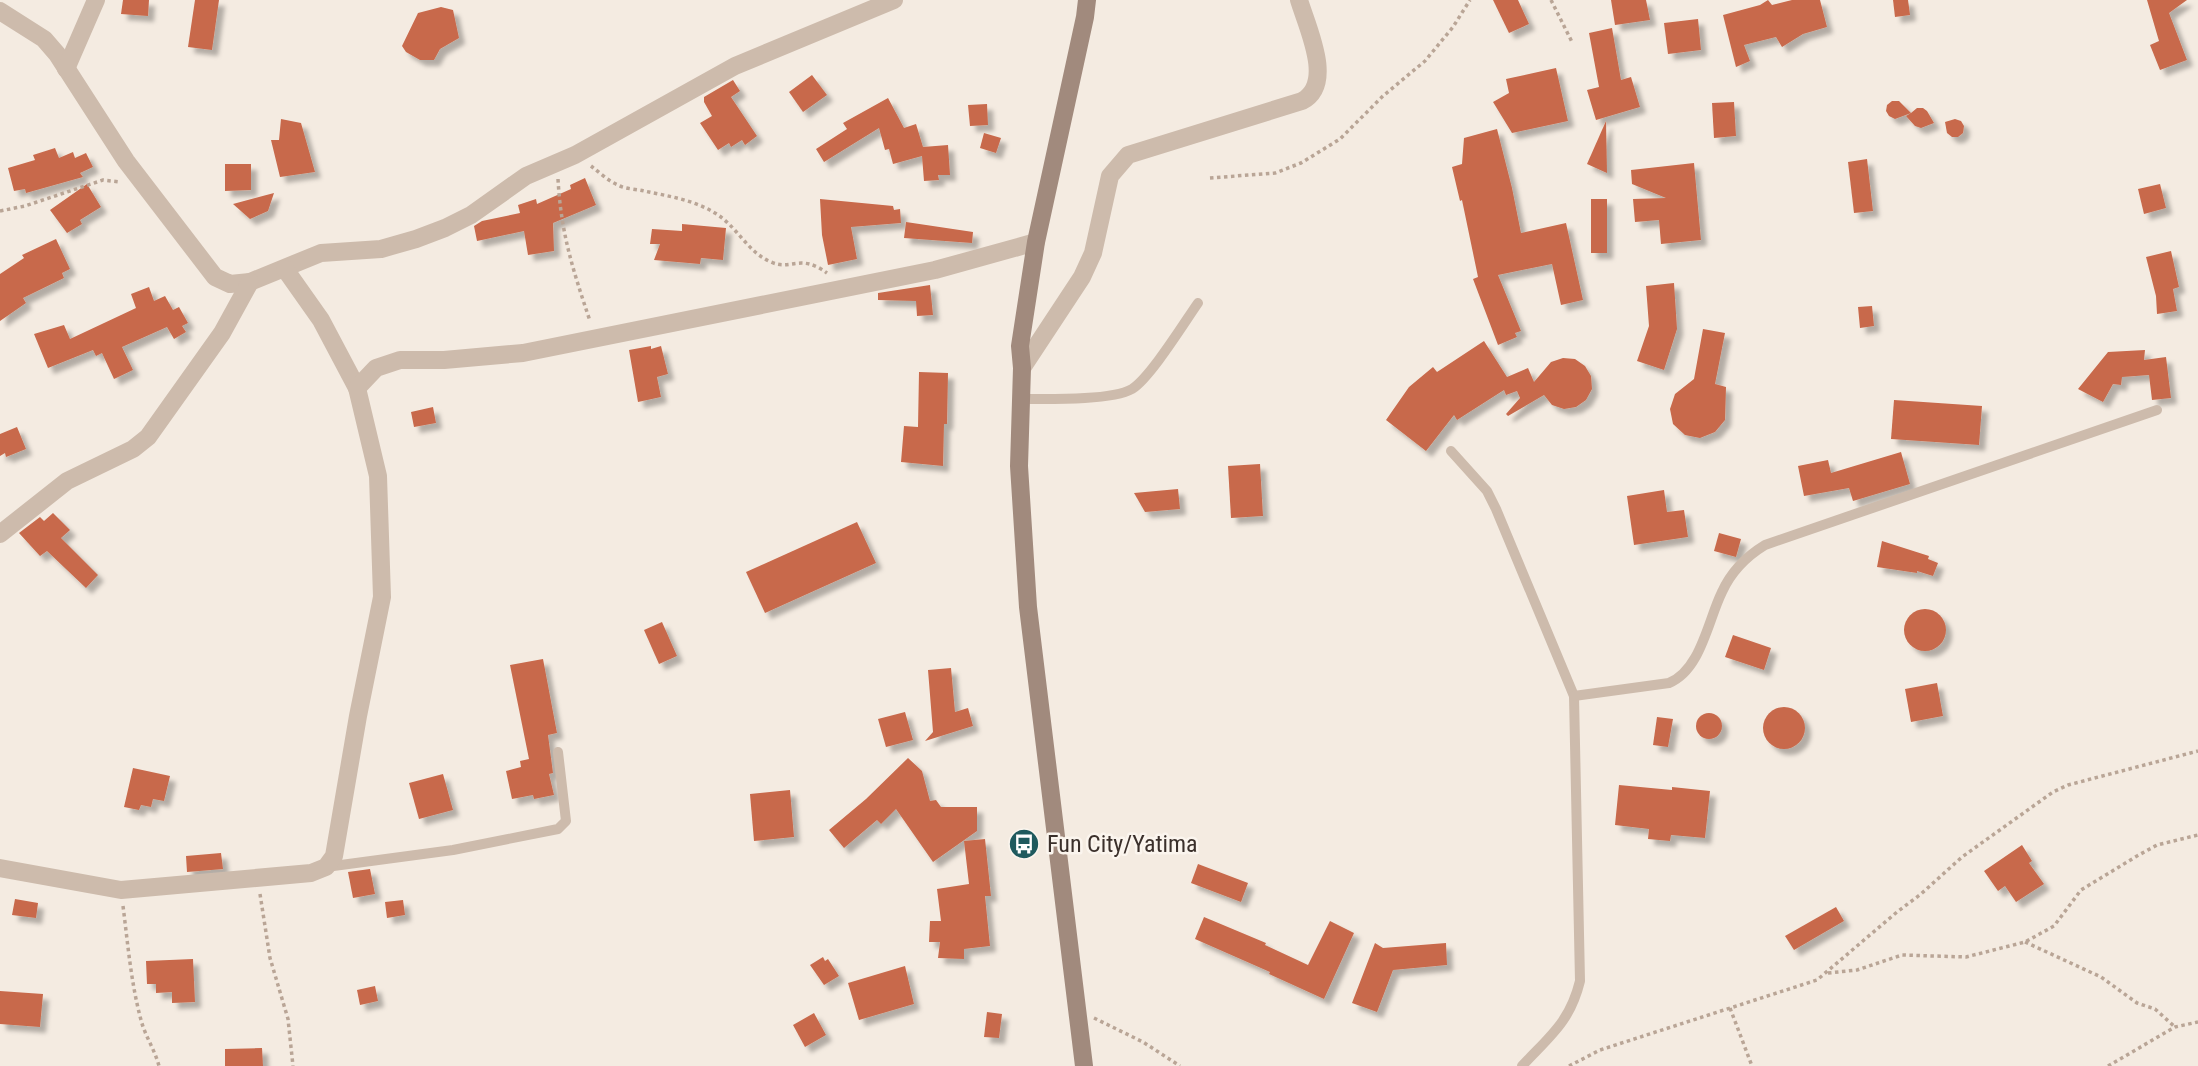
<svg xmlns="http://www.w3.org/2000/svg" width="2198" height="1066" font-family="'Roboto Condensed',sans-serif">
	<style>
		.building { fill: #c8694b; filter: url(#shadow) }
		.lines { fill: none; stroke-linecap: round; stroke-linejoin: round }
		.path { stroke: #b9a596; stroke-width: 3.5; stroke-dasharray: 3.5 3.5; stroke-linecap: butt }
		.lane { stroke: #cdbbac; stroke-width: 10 }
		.street { stroke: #cdbbac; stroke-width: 18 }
		.secondary { stroke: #a18a7d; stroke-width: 18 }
		.labels { text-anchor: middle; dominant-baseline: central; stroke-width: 5; stroke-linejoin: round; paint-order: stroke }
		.poi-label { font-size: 24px; fill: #3b302b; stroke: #fbf5ee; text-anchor: start }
	</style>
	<defs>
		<filter id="shadow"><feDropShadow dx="6" dy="6" stdDeviation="2" flood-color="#0004"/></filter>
	</defs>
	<rect width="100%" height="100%" fill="#f4ebe1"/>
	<g class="building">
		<polygon points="123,0 149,0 148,16 121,14"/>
		<polygon points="195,0 219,0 212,50 188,47"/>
		<polygon points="1493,0 1518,0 1529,24 1509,33"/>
		<polygon points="1611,0 1646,0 1650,20 1615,25"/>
		<polygon points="1768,0 1772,5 1792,0 1820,0 1827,27 1803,34 1782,47 1776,37 1744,45 1750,61 1736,67 1723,15 1760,5"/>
		<polygon points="1893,0 1908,0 1910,15 1895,17"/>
		<polygon points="2147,0 2187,0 2169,13 2187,60 2160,70 2150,45 2159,41"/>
		<polygon points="441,7 453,10 459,38 440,49 434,60 420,60 406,52 402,46 418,13"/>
		<polygon points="1698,19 1701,50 1668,54 1664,23"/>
		<polygon points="1612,28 1621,80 1631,77 1640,107 1596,120 1587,90 1599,87 1589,33"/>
		<polygon points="1556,68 1568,121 1512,133 1493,102 1509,93 1506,79"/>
		<polygon points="812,75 827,95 803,112 789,92"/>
		<polygon points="733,80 740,91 731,97 757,136 745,145 742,140 731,147 729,143 718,150 700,123 712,116 704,102 704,97"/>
		<polygon points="888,98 904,128 916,124 923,147 948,145 950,175 938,175 939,180 924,181 922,156 893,164 889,149 885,150 879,128 824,162 816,149 847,129 843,123"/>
		<polygon points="1892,101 1899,101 1911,113 1917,108 1923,108 1927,111 1934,123 1921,128 1915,126 1906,116 1911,113 1895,119 1889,116 1886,111 1887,105"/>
		<polygon points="1734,102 1736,136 1714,138 1712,103"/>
		<polygon points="987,104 988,125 970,126 968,105"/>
		<polygon points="281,119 301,123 315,172 280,177 271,140 279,140"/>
		<polygon points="1955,119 1961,121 1964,126 1963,133 1958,137 1952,137 1947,133 1945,122"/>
		<polygon points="1606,121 1607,173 1587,164"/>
		<polygon points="1497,129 1512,188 1521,233 1566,223 1583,300 1561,305 1552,264 1498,275 1521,331 1515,333 1517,337 1498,345 1473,279 1478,277 1462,200 1460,201 1452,167 1462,164 1464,138"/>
		<polygon points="984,133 1001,138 996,153 980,148"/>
		<polygon points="55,148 59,158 73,152 75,158 86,153 93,167 80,173 83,177 26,193 25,189 14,191 8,168 35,160 33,155"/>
		<polygon points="1867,159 1873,211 1854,213 1848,162"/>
		<polygon points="1694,163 1701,240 1661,244 1659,220 1635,222 1633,199 1666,198 1632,184 1631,170"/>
		<polygon points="225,164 251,164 251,190 225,191"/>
		<polygon points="585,178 596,205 553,223 554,251 528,255 524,231 477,241 474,226 482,221 520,213 518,205 536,199 537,204 571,189 570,185"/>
		<polygon points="87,184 101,207 80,220 82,224 67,233 50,210"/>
		<polygon points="2160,184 2166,208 2144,214 2138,189"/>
		<polygon points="274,193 268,211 250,219 233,204"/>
		<polygon points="820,199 893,206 894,210 900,209 901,223 851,227 857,259 828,265 822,235"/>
		<rect x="1591" y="199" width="16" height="54"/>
		<polygon points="906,222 973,232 972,243 904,238"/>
		<polygon points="682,224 726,228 723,260 701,258 700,264 654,260 660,244 650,244 652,229 682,231"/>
		<polygon points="56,239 70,269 62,273 64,278 23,298 26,303 0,321 0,274 24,258 22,255"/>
		<polygon points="2171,251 2179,287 2173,289 2177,311 2157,314 2156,296 2146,257"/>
		<polygon points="1674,283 1677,329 1664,370 1637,361 1649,326 1646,286"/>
		<polygon points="930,285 933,315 917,316 916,301 878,300 878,293"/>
		<polygon points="149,287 154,301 165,296 173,310 179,307 188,323 182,326 186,332 174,339 167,327 122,347 133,370 114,379 102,353 96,356 93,350 48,368 34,334 64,325 70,339 136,308 131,294"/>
		<polygon points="1872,306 1874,326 1860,328 1858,307"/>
		<polygon points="1703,329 1725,333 1715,384 1726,387 1725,420 1715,432 1700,438 1685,435 1673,424 1670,409 1675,394 1694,379"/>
		<polygon points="1484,341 1507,377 1528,368 1534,382 1551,362 1563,358 1575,359 1585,366 1591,376 1592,389 1586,400 1576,407 1564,409 1552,405 1544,395 1508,416 1506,414 1520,398 1517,391 1506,395 1504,390 1457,420 1454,415 1426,451 1386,420 1409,387 1433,367 1437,372"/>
		<polygon points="651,346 651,349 661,346 668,374 657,377 661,397 638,402 629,350"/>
		<polygon points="2145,350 2144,360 2166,357 2171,398 2152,400 2149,375 2122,377 2121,385 2113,384 2103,402 2078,389 2108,352"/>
		<polygon points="919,372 948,373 947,424 944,424 943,466 901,462 904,426 918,427"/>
		<polygon points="1894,400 1982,406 1979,445 1891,439"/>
		<polygon points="433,407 436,423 414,427 411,412"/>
		<polygon points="17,427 26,449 6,457 5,453 0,456 0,434"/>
		<polygon points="1901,452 1910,484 1853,501 1849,488 1804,496 1798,466 1828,460 1831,473"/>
		<polygon points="1260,464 1263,516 1231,518 1228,466"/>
		<polygon points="1178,489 1180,509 1145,512 1134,493"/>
		<polygon points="1664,490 1667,512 1684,510 1688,537 1634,545 1627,496"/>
		<polygon points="53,513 70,530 61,538 98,575 86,588 47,551 40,556 19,533 40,517 44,521"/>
		<polygon points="857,522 876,563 765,613 746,572"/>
		<polygon points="1719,533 1741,539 1736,557 1714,551"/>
		<polygon points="1882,541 1929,556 1928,559 1938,563 1933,576 1917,571 1917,573 1877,567"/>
		<circle cx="1925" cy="630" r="21"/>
		<polygon points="662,622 677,656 659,664 644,630"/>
		<polygon points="1733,635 1771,648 1764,670 1725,657"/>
		<polygon points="543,659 557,733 548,735 553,773 549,774 554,795 534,799 533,795 512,799 506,771 521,767 520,761 529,759 510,665"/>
		<polygon points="951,668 955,712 968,708 973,726 925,741 933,732 928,670"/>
		<polygon points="1937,683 1943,716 1911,722 1905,689"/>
		<circle cx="1784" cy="728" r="21"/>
		<polygon points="905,712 913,740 886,747 878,719"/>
		<circle cx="1709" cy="726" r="13"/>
		<polygon points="1657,717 1673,719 1668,747 1653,745"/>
		<polygon points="908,758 922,771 930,801 936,800 941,807 977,807 977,831 933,862 896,809 881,824 877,820 844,848 829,830 866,799"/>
		<polygon points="133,768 170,776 164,801 153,799 151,807 141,805 139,810 124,807"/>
		<polygon points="443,774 453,810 419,819 409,783"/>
		<polygon points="1619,785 1672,790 1672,787 1710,791 1705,838 1671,835 1670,841 1648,839 1649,829 1615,825"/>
		<polygon points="790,790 794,837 754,841 750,794"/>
		<polygon points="985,839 991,896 985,896 990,946 964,949 964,959 938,958 940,942 929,942 930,921 941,921 937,889 969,884 964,841"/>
		<polygon points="2022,845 2032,861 2029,863 2044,884 2016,902 2005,886 1998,891 1984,871"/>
		<polygon points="221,853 223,869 187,872 186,856"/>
		<polygon points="1198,864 1248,883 1241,902 1191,883"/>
		<polygon points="370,869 375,894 353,898 348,872"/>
		<polygon points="15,899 38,903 36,918 12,915"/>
		<polygon points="403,900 405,915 387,918 385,902"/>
		<polygon points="1836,907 1844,921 1794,950 1785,936"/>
		<polygon points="1204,917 1266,943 1265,945 1308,965 1330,921 1354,933 1324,999 1269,974 1270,972 1195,939"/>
		<polygon points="1375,943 1383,948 1446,943 1447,965 1393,970 1377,1012 1352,1003"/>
		<polygon points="823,957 825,961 828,959 839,976 824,985 810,965"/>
		<polygon points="193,959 195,1002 172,1003 172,992 156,993 156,984 147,984 146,961"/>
		<polygon points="905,966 914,1004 859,1020 848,983"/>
		<polygon points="375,986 378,1001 360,1005 357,990"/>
		<polygon points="0,991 43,994 40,1027 0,1024"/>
		<polygon points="987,1012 1002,1014 999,1038 984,1037"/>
		<polygon points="814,1013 826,1035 805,1047 793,1025"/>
		<polygon points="262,1048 263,1066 225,1066 225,1049"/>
	</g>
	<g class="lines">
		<g class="path">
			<polyline points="1551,0 1572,42"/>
			<path d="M591 166C599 172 608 181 618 185 625 189 636 189 644 191 668 196 694 200 715 213 737 226 747 252 771 262 791 271 800 253 827 273"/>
			<polyline points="1210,178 1275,173 1301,163 1340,139 1383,96 1425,61 1453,27 1470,0"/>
			<path d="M558 179C561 234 573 270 590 321"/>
			<polyline points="0,211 25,206 103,180 120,182"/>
			<polyline points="260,894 270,958 288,1019 293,1066"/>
			<path d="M123 906C128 945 131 983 141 1020 145 1036 155 1050 159 1066"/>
			<polyline points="2025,942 2101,977 2137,1003 2155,1009 2175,1027"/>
			<polyline points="1828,973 1857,970 1902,955 1966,957 2025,942 2054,926 2081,890 2137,856 2157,845 2198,835"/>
			<polyline points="1730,1008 1752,1066"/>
			<polyline points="1094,1018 1143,1042 1180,1066"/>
			<polyline points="1569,1066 1600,1050 1817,980 1897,912 1921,894 1962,857 2053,792 2068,785 2198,751"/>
			<polyline points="2108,1066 2175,1027 2198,1022"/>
		</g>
		<g class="lane">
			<path d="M1019 399C1045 399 1111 401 1132 389 1150 378 1184 323 1198 303"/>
			<path d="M1451 451 1487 491 1496 509 1574 696 1580 981C1570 1022 1550 1036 1522 1066"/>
			<path d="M1574 696 1669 683C1701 670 1708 620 1722 592 1731 572 1747 556 1765 545L2157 410"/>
			<polyline points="326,867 453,850 558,829 566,821 558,752"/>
		</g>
		<g class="street">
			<polyline points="0,11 44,39 57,54 126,161 215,277 230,284 250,282 321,253 381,249 416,239 445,228 471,215 526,176 575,155 735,66 894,0"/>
			<polyline points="66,69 96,0"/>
			<polyline points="285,269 321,320 357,388"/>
			<path d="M1022 368 1082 277 1093 253 1110 176 1128 155 1302 101C1335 84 1307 27 1299 0"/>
			<polyline points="0,534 67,481 133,449 148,437 222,333 250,282"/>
			<polyline points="0,868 121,890 311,873 326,867 334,856 358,716 382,597 378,476 357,388 376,368 400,360 444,360 523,353 935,270 1036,242"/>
		</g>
		<polyline class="secondary" points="1084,1066 1028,607 1019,466 1022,368 1020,346 1036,242 1085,17 1087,0"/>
	</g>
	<defs>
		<g id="bus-disc" transform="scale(1.575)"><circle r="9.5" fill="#1f5a5e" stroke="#fbf5ee"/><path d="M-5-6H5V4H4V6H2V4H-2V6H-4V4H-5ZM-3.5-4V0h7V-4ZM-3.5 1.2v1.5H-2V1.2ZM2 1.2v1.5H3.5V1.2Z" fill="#fff"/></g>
	</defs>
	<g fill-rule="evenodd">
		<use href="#bus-disc" x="1024" y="844"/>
	</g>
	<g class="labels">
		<g class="poi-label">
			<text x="1047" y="844">Fun City/Yatima</text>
		</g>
	</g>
</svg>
